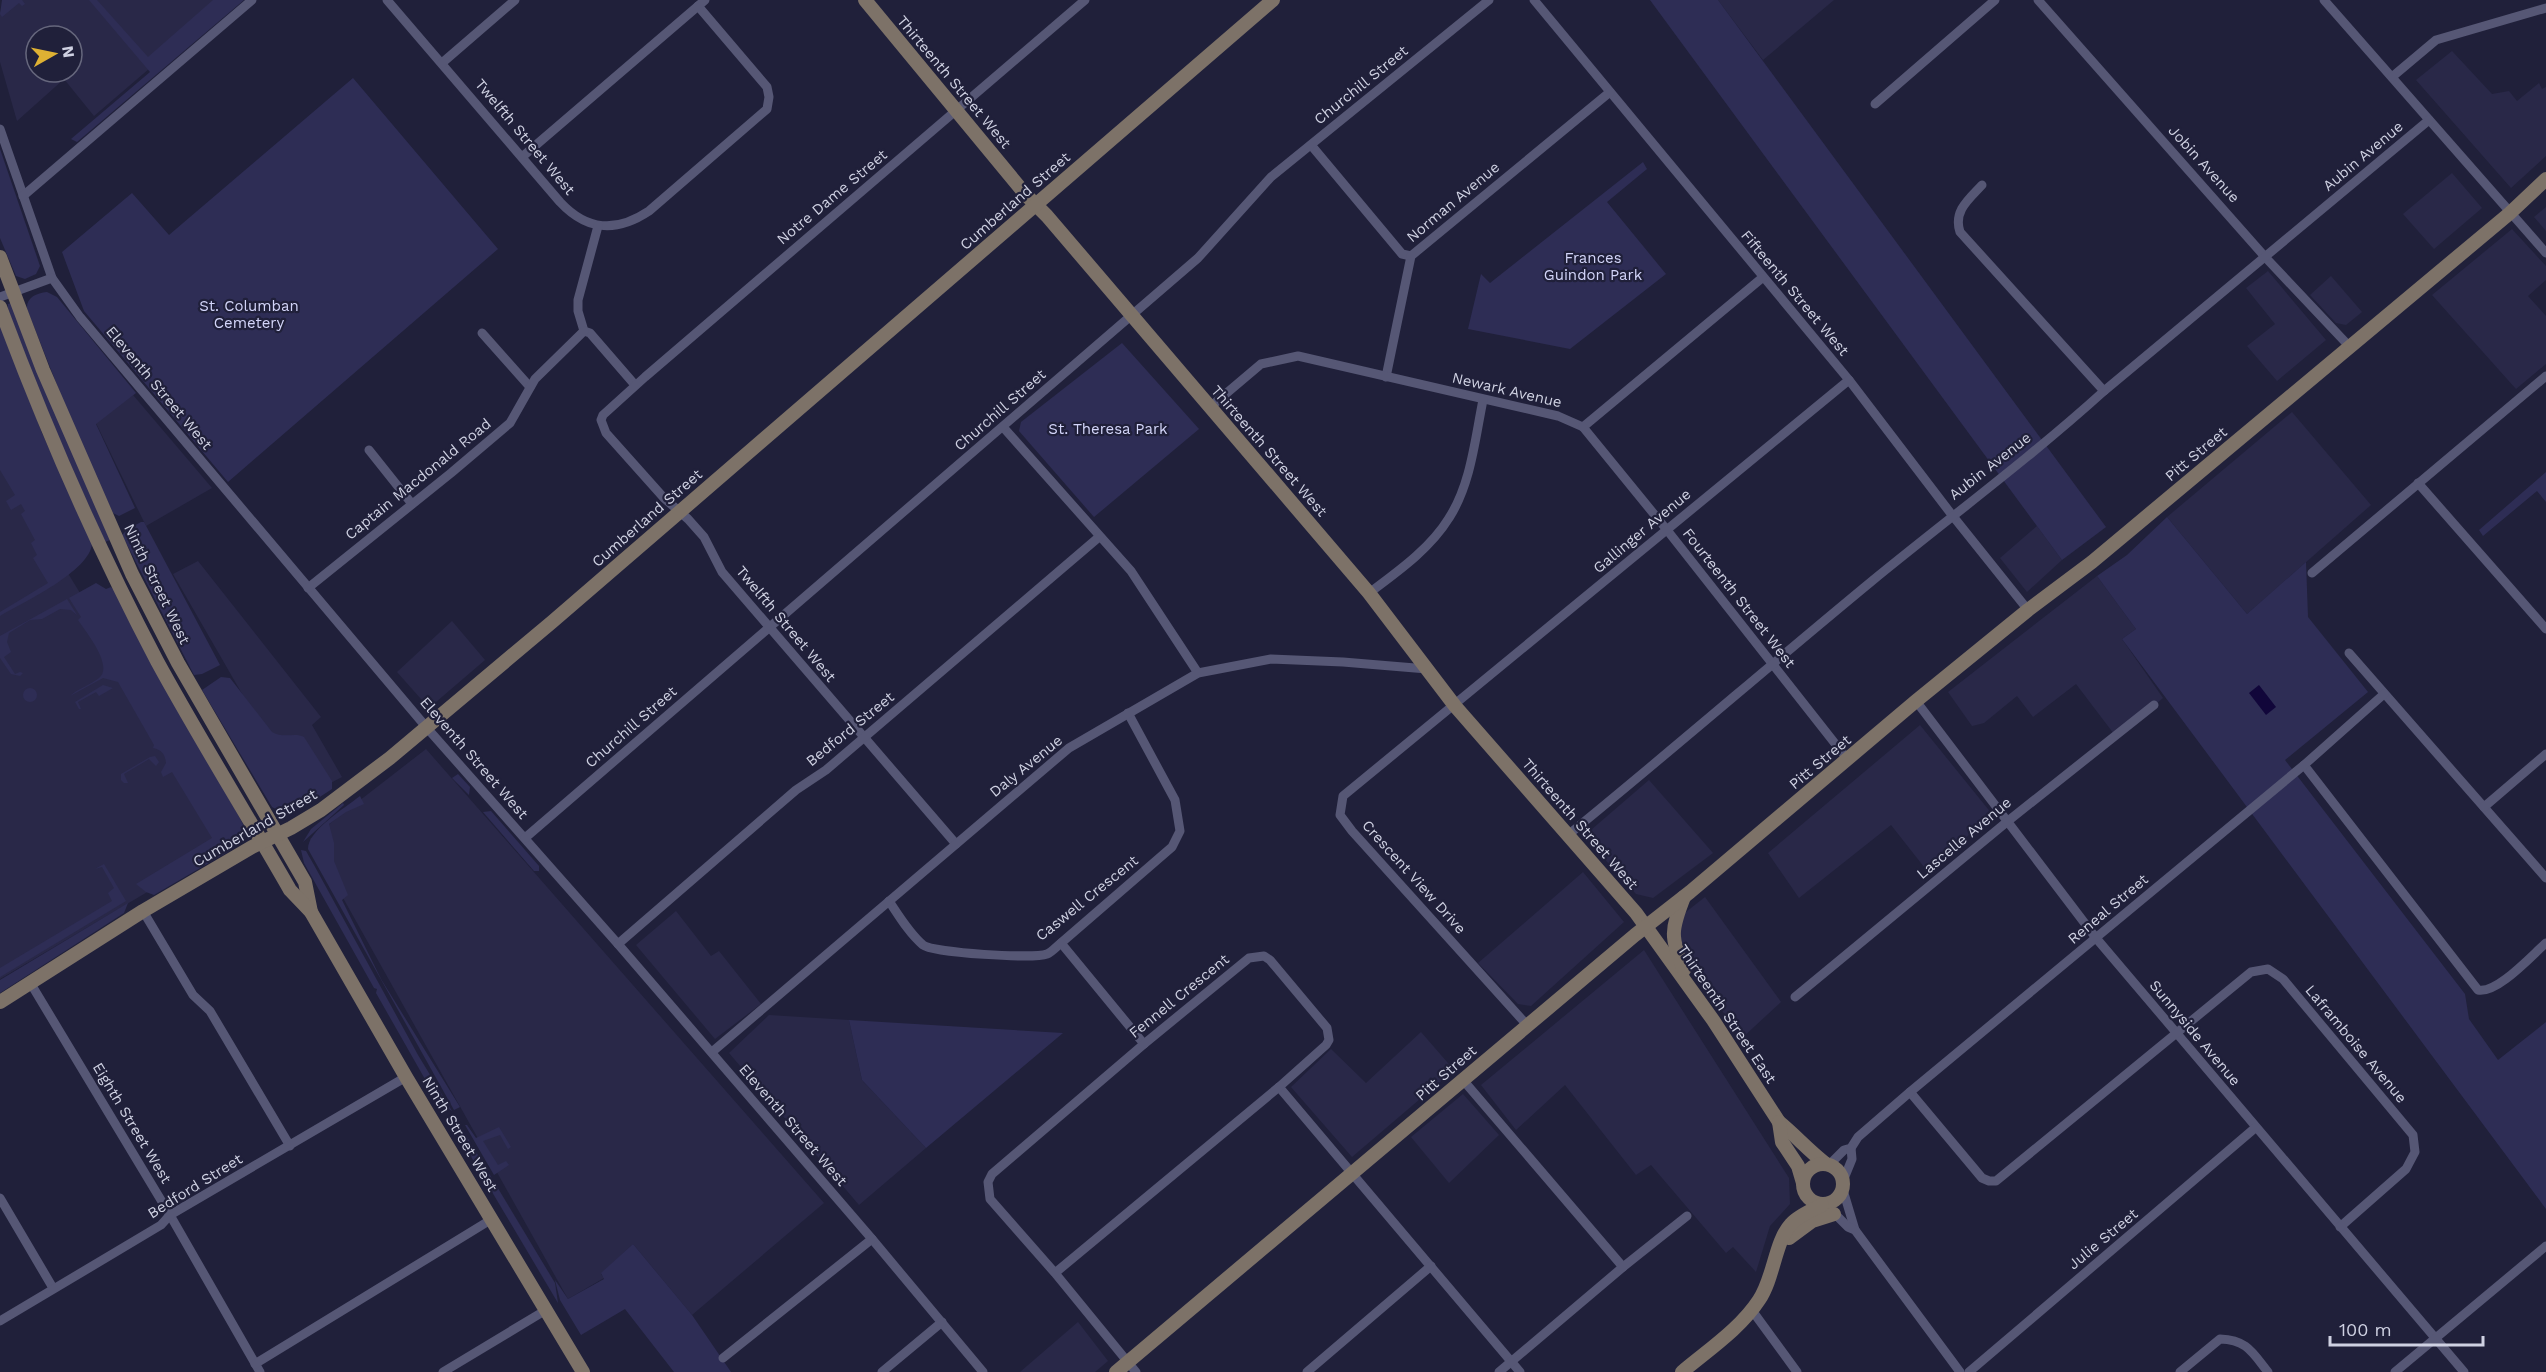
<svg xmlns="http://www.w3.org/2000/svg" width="2546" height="1372" font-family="'Work Sans',sans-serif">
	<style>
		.built { fill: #292848; fill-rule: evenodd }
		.green { fill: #2e2d55 }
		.water { fill: #11063a }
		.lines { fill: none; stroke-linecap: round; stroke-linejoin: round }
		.street { stroke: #565775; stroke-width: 9 }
		.secondary { stroke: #7d7268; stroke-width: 14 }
		.labels { text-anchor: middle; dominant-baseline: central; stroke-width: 4.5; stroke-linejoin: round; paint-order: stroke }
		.street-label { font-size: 15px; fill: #cfd1e2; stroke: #20203a }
		.park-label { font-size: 15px; fill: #d3d5f9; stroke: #20203a }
	</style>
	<rect width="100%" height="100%" fill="#20203a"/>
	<g class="built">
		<path d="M14 0H213L220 8 94 116 64 79 17 121 0 62V12ZM36 36H72V72H36Z"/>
		<polygon points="1718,0 1834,0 1763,60"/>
		<polygon points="2452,51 2492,94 2509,91 2517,101 2539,83 2542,89 2546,87 2546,156 2511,188 2416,80"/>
		<polygon points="2452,173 2482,208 2434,249 2403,214"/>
		<polygon points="2546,207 2546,231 2534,217"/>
		<polygon points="2512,229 2546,266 2546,280 2528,296 2546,316 2546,364 2516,389 2432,295"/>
		<polygon points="2268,271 2326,340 2277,381 2247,346 2275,324 2246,288"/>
		<polygon points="2331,276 2362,312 2346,325 2336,323 2310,295"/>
		<polygon points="133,395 212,488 146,526 96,423"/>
		<polygon points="2292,412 2371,505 2247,614 2167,517"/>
		<polygon points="0,462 232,842 0,979"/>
		<polygon points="2037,526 2062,560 2027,592 2000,558"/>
		<polygon points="198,561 321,717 312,725 342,777 302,798 173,574"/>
		<polygon points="2097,576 2136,629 2122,639 2163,698 2117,738 2076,684 2033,717 2017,696 1984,723 1972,726 1948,692"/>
		<polygon points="452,621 485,660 429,708 397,672"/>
		<polygon points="1920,725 1992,814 1928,872 1891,825 1799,898 1768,853"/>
		<polygon points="426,749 824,1203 692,1315 633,1244 601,1274 604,1278 568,1299 310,839"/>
		<polygon points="1649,780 1713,853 1653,898 1636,894 1584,836"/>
		<polygon points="1583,872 1624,922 1531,1006 1518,1004 1478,963"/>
		<polygon points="1705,897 1781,1002 1741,1039 1675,940 1677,919"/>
		<polygon points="676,911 711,956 719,951 761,1004 715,1039 636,945"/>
		<polygon points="1644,950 1789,1178 1790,1204 1770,1226 1756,1272 1733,1247 1726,1253 1651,1165 1636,1175 1565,1085 1516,1130 1481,1085"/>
		<polygon points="769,1015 849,1020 862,1080 926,1148 859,1205 729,1053"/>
		<polygon points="1421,1032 1454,1070 1352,1157 1291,1087 1331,1049 1366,1083"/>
		<polygon points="1463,1094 1499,1135 1449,1183 1411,1137"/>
		<polygon points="1078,1322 1108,1361 1095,1372 1020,1372"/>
	</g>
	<g class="green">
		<polygon points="2,0 22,0 25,4 22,6 19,3 2,17 0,14"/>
		<polygon points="89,0 97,0 148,57 213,0 244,0 77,142 71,139 150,72"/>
		<polygon points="1650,0 1718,0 2106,527 2062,560"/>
		<polygon points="353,78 498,249 228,482 84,311 62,252 132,193 169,235"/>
		<polygon points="0,149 40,266 36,274 25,279 16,276 0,238"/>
		<polygon points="1643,162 1647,169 1607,202 1666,274 1570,349 1468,329 1481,274 1490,283"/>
		<path d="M47 292 57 297 136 393 96 424 135 508 119 516 113 513 74 428 27 309C26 298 36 293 47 292Z"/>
		<polygon points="11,303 110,540 105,542 43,403 8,309 8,304"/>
		<path d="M0 324 42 433 92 543C91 571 22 603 0 616V612L48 583 33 558 37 555 31 543 35 540 21 514 25 511 21 504 11 510 6 501 15 495 0 470Z"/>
		<polygon points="1122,343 1199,429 1094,517 1019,431 1021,422"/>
		<polygon points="2546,472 2546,502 2537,491 2483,536 2479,530"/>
		<polygon points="2167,517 2247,614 2306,562 2308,617 2368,692 2285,760 2465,994 2469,1019 2498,1060 2546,1022 2546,1209 2122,639 2136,629 2097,576 2127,555"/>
		<polygon points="141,522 144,522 220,665 202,674 194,675 122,535 128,529"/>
		<path d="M96 583 106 589 111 587 115 591 243 824 241 839 231 850 154 895 146 892 136 884 212 838 172 772 163 777 161 772 166 763C165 754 162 750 153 748L154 745 118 682 103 678 70 696C79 688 90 685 99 678 114 666 86 632 78 620L81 617 69 598Z"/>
		<polygon points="67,599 77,615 71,610 60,609 42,619 30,620 9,633 7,642 11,652 4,657 15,674 20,672 23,673 20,676 11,674 0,658 0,636"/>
		<path d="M221 677 230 678 272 732C284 739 295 732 304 737L332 781V789C314 800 293 820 272 807L202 690Z"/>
		<polygon points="103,685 113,688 99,696 96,692 78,702 81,709 79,709 75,702"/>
		<circle cx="30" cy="695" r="7"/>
		<polygon points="155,756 159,762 156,766 149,759 124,774 128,783 124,783 121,780 121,774 150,757"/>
		<polygon points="458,774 470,787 469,795 452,778"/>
		<path d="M360 796 364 804 346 812 329 824 334 843V861L348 895 342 900 381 979 460 1107 454 1110 308 849C308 830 345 808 360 796Z"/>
		<polygon points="343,803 344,805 303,842 311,829"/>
		<polygon points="491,811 539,866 539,871 534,871 483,812"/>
		<polygon points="301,850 306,851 314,865 418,1055 452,1111 438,1102 376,993 377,989 374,988 304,863"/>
		<polygon points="104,864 126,901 0,977 0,968 112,901 108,893 114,888 102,867 95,869"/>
		<polygon points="128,903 124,913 0,993 0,980"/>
		<polygon points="849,1020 1063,1033 926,1148 862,1080"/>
		<polygon points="465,1125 467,1125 476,1138 499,1127 511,1147 508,1149 500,1135 483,1141 498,1165 506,1161 509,1165 494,1175"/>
		<polygon points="461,1127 555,1283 558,1303 460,1138"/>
		<polygon points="633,1244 692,1315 731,1372 674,1372 625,1309 581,1335 560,1300 555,1280 568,1299 604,1279 601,1273"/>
	</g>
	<polygon class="water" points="2259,685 2276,707 2266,715 2249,693"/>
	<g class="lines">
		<g class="street">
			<path d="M387 0 560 202C587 231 616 233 649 211L767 109 769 97 767 87 698 6"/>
			<polyline points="1534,0 1849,380 1952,515 2028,610"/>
			<polyline points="2038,0 2266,258 2349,346"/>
			<polyline points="2324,0 2546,253"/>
			<polyline points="442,63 515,0"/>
			<polyline points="2392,77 2436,40 2546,8"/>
			<polyline points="1875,104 1995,0"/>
			<polyline points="0,129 52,278 80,317 427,728 618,944 872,1239 983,1372"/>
			<polyline points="1311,145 1402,254 1411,256"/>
			<polyline points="522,157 705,0"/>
			<path d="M1982 185C1969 199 1953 211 1960 232L2104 391"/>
			<polyline points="23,196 252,0"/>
			<polyline points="598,226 578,300 578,311 584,331 590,333 635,385"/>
			<polyline points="0,297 52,278"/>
			<polyline points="482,333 530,387"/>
			<polyline points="1386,377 1411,256 1610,92"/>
			<polyline points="1209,408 1261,364 1298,356 1558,416 1583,427 1762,278"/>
			<polyline points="1003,427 1131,571 1198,673"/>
			<polyline points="1583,427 1667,530 1848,760"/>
			<polyline points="369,450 412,504"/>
			<polyline points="2418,483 2546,629"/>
			<polyline points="2312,573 2546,376"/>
			<polyline points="308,588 451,473 510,423 535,379 584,331"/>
			<path d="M1369 593C1397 572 1430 549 1449 518 1471 484 1475 439 1483 400"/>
			<polyline points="2349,653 2546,878"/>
			<polyline points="1916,701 2096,938 2464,1372"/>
			<path d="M2304 765 2478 990C2497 994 2531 956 2546 943"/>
			<polyline points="2484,807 2546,754"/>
			<path d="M1568 835C1670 752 1770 665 1872 581 1949 518 2030 458 2104 391L2429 120"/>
			<polyline points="525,838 1198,258 1271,177 1489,0"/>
			<polyline points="956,844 722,572 704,537 688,519 664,498 606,433 601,420 603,415 645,377 1085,0"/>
			<path d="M889 901C899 916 909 933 923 945 933 953 1034 959 1047 954 1052 952 1057 946 1061 943L1172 847 1180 831 1175 800 1128 713"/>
			<polyline points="143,911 193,995 210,1011 290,1146"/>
			<polyline points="1061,943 1144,1044"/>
			<polyline points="618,944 796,790 826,770 1099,537"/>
			<polyline points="31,984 170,1215 260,1372"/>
			<polyline points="1795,997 2008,821 2154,705"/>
			<polyline points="1527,1025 1352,831 1340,815 1343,796 1849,380"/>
			<polyline points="712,1052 1069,748 1198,673 1271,659 1343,662 1427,669"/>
			<polyline points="1463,1080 1623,1267"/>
			<polyline points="1279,1087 1520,1372"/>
			<polyline points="1910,1092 1982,1178 1989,1181 1996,1181 2251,972 2268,969 2283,979 2413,1135 2415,1152 2406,1169 2340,1227"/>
			<polyline points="1829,1165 1844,1150 1851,1148 1858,1137 1910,1092 2304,765 2384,694"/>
			<polyline points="1843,1181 1852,1159 1851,1148"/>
			<polyline points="1843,1190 1855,1230"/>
			<polyline points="0,1198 53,1288"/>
			<polyline points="1832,1211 1848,1227 1855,1230 1960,1372"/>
			<polyline points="1055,1273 1279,1087 1326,1045 1329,1040 1327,1028 1270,960 1264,956 1249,958 1144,1044 992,1174 988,1182 990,1199 1055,1273 1136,1372"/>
			<polyline points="1751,1309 1797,1372"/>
			<polyline points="0,1321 161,1225 170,1215 406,1077"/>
			<polyline points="723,1358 872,1239"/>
			<polyline points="255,1364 492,1219"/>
			<polyline points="443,1372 546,1310"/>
			<polyline points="882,1372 942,1322"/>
			<polyline points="1307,1372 1431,1266"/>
			<polyline points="1499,1372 1623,1267 1687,1216"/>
			<polyline points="1969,1372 2255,1128"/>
			<path d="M2180 1372 2220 1339C2247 1340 2252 1352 2268 1372"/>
			<polyline points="2395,1372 2546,1246"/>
		</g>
		<g class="secondary">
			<path d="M865 0 1026 195 1047 216 1369 593 1455 706 1636 913 1713 1020 1779 1122C1796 1136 1809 1151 1826 1164"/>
			<polyline points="0,257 43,370 132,574 178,663 305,882 311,912"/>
			<path d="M0 307C45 428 97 547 157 661 199 738 246 813 290 890L311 912 406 1077 583 1372"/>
			<path d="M1684 970C1670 937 1671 930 1684 897"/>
			<polyline points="0,1002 143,911 252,847 291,828 321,810 390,758 552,622 1273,0"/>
			<polyline points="1779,1122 1782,1142 1798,1166 1803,1183"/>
			<circle cx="1823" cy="1184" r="20"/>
			<polyline points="1789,1238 1812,1221 1834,1214"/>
			<polyline points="1116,1372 1635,935 1690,892 1916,701 2028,610 2092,562 2510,213 2546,179"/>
			<path d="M1682 1372C1708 1350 1740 1329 1759 1300 1774 1278 1775 1241 1791 1224 1798 1216 1812 1210 1822 1205"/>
		</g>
	</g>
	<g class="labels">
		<g class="street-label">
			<text transform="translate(954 82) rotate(50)">Thirteenth Street West</text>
			<text transform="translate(1361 85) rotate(-39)">Churchill Street</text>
			<text transform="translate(525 137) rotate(50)">Twelfth Street West</text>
			<text transform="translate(2363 156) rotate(-40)">Aubin Avenue</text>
			<text transform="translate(2204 164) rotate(48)">Jobin Avenue</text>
			<text transform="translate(832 197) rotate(-40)">Notre Dame Street</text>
			<text transform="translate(1015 201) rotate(-41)">Cumberland Street</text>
			<text transform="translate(1453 202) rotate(-40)">Norman Avenue</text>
			<text transform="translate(1795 293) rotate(50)">Fifteenth Street West</text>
			<text transform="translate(159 388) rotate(50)">Eleventh Street West</text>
			<text transform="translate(1507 390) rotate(13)">Newark Avenue</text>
			<text transform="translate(1000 410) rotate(-41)">Churchill Street</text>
			<text transform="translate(1269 451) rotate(49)">Thirteenth Street West</text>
			<text transform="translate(2196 454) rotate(-40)">Pitt Street</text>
			<text transform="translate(1990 466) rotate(-38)">Aubin Avenue</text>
			<text transform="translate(418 479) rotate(-39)">Captain Macdonald Road</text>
			<text transform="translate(647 518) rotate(-41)">Cumberland Street</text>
			<text transform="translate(1642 531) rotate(-40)">Gallinger Avenue</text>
			<text transform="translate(157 584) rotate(64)">Ninth Street West</text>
			<text transform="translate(1739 598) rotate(52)">Fourteenth Street West</text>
			<text transform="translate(786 624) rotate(50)">Twelfth Street West</text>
			<text transform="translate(631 727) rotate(-41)">Churchill Street</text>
			<text transform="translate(850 729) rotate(-39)">Bedford Street</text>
			<text transform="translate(474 758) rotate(49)">Eleventh Street West</text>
			<text transform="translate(1820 762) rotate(-40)">Pitt Street</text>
			<text transform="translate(1026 766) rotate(-39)">Daly Avenue</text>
			<text transform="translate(1580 824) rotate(49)">Thirteenth Street West</text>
			<text transform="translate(255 828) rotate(-30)">Cumberland Street</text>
			<text transform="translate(1964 838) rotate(-40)">Lascelle Avenue</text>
			<text transform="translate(1414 877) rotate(48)">Crescent View Drive</text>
			<text transform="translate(1087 898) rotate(-39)">Caswell Crescent</text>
			<text transform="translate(2108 909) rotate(-40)">Reneal Street</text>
			<text transform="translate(1179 996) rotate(-39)">Fennell Crescent</text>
			<text transform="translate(1727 1014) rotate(56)">Thirteenth Street East</text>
			<text transform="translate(2195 1033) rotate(50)">Sunnyside Avenue</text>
			<text transform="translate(2356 1044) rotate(50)">Laframboise Avenue</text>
			<text transform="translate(1446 1073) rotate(-41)">Pitt Street</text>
			<text transform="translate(132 1123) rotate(59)">Eighth Street West</text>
			<text transform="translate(793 1125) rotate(49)">Eleventh Street West</text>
			<text transform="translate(460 1134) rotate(59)">Ninth Street West</text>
			<text transform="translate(195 1186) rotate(-32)">Bedford Street</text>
			<text transform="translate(2103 1239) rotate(-40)">Julie Street</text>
		</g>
		<g class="park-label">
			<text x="1593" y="258">Frances<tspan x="1593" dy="17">Guindon Park</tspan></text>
			<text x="249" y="306">St. Columban<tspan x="249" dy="17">Cemetery</tspan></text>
			<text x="1108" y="429">St. Theresa Park</text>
		</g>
	</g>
	<g transform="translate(54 54) rotate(81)"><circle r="28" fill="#20203a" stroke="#66677d" stroke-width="1.5"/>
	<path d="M0-4.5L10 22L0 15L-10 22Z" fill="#deb133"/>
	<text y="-9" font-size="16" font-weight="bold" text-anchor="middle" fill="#cfd1e2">N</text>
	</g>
	<path d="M2330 1336v9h153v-9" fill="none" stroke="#cfd1e2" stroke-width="3"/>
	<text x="2339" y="1336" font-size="18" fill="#cfd1e2" stroke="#20203a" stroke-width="4.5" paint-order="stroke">100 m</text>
</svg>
